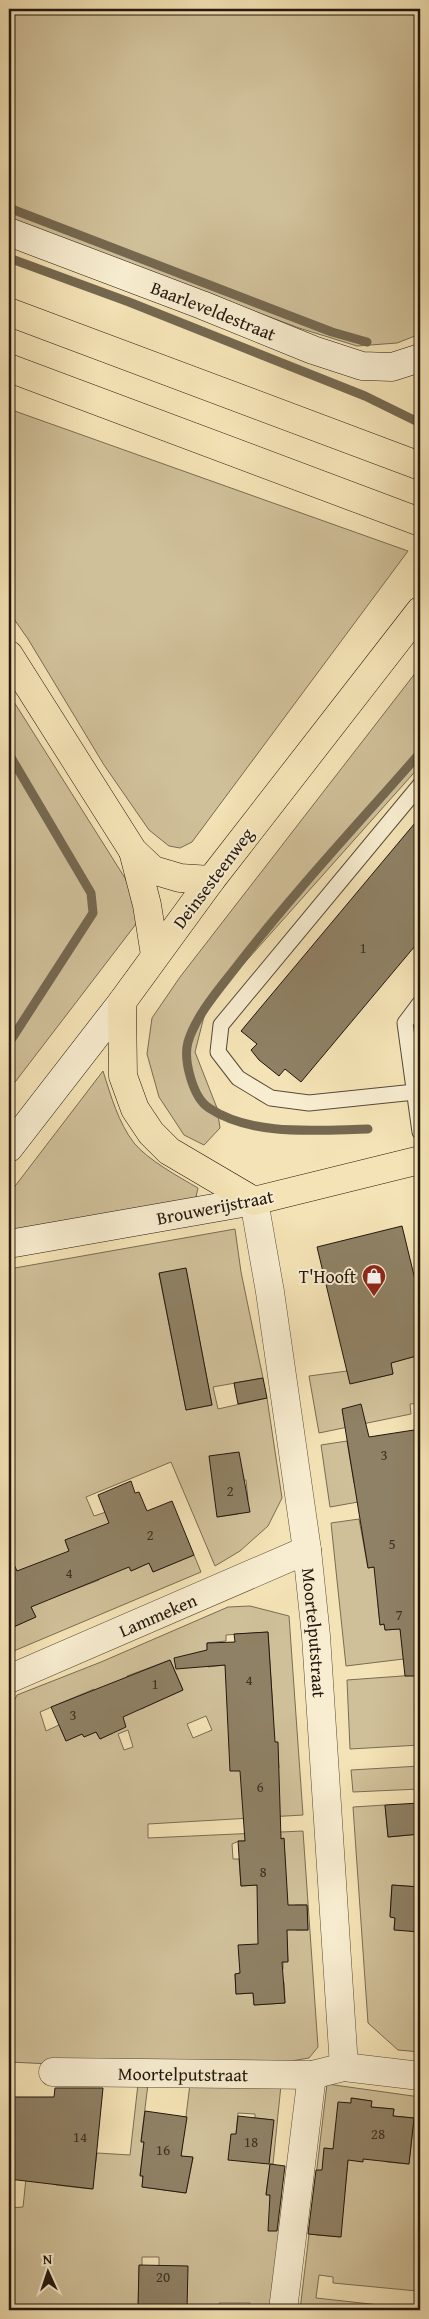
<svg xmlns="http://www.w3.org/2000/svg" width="429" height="2319" font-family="'Gentium Book Plus',serif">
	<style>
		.green { fill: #d0c099; stroke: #796c53; fill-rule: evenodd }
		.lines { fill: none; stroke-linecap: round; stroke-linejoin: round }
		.stream { stroke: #756850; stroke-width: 9 }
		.building { fill: #8f8165; stroke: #22170d }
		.lane-casing { stroke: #564a37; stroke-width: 17 }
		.street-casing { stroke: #564a37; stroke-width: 29 }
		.secondary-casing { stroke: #22170d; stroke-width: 29 }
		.primary-casing { stroke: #22170d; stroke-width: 29 }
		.highway-casing { stroke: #22170d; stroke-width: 29 }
		.lane { stroke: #f8edd0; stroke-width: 15 }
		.street { stroke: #f8edd0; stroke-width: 28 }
		.secondary { stroke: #f8edd0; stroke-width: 28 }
		.primary { stroke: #f4e3b6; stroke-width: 28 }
		.highway { stroke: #f4e3b6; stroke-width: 28 }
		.labels { text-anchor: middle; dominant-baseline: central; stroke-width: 4; stroke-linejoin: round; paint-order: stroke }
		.number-label { font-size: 15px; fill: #3d3223 }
		.street-label { font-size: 18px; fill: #22170d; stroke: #f8edd0 }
		.poi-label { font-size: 18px; fill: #22170d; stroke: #f8edd0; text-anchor: end }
	</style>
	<rect width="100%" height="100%" fill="#f4e3b6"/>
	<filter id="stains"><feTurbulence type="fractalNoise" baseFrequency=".004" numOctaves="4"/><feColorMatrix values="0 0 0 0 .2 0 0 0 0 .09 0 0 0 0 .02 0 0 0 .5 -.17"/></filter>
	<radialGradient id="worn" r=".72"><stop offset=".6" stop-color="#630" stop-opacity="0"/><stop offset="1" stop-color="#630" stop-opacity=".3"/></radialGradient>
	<g class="green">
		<polygon points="9,9 420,9 420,334 397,343 357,346 299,328 9,219"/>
		<polygon points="9,409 408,551 192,842 180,848 169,846 149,830 104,765 28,639 9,612"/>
		<polygon points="420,667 420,766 207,1005 195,1052 217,1108 220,1128 204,1145 184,1135 159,1097 147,1054 152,1018 180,977"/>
		<polygon points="9,694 125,878 134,900 136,924 9,1090"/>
		<path d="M103 1071C111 1096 118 1122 134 1143 148 1160 179 1177 198 1188L195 1201 9 1234V1194Z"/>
		<path d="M235 1229 241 1272 263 1378 213 1387 218 1409 267 1398 282 1498 268 1526 240 1551 215 1566 171 1462 86 1497 94 1516 106 1512 131 1571 149 1563 153 1572 194 1555 201 1572 9 1653V1629L35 1617 24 1589 12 1593 9 1585V1269ZM186 1269 212 1405 186 1410 159 1274ZM242 1480H246L248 1500 236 1502 238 1514 217 1517ZM80 1535 99 1580 52 1598 69 1551 65 1540Z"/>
		<polygon points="420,1355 420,1403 410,1404 411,1414 319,1433 309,1376 347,1371 372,1379 393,1374 391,1363"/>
		<polygon points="347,1441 354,1483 420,1473 420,1491 330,1507 321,1445"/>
		<polygon points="359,1519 368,1568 420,1559 420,1592 378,1604 380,1625 384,1624 385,1630 400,1629 402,1639 420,1638 420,1657 346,1666 331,1523"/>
		<path d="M250 1606 289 1616 303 1815 148 1824V1838L303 1831 318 2047 309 2058 291 2061 97 2059H66L51 2064 9 2062V1965L13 1964 11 1938H9V1712L17 1695 101 1662 228 1607ZM268 1632 273 1711 240 1713 225 1665 208 1667 207 1643 226 1641V1635ZM170 1660 183 1690 141 1709 127 1676ZM94 1689 113 1733 100 1739 96 1732 84 1737 82 1734 66 1741 59 1725 46 1731 40 1712ZM206 1716 212 1730 193 1738 187 1724ZM128 1730 133 1747 124 1750 118 1734ZM277 1742 279 1768 240 1771ZM284 1839 286 1883 241 1886 239 1859H233L232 1844 239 1841ZM295 1905H307L308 1930H296ZM286 1928 288 1961 283 1962V1969H271L284 1982 285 2003 254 2005 253 1993 236 1994 235 1974 240 1973 258 1944Z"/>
		<polygon points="416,1675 420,1745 350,1749 347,1680"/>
		<polygon points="420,1766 420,1789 353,1792 351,1770"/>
		<polygon points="385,1805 388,1837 420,1834 420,1887 392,1885 390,1916 395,1918 394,1929 420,1922 420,1959 418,1959 416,1974 420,1975 417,2016 420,2016 420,2052 398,2050 368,2023 353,1807"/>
		<path d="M138 2084H148L141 2141 144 2142 140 2175 143 2176 142 2187 186 2193 193 2158 181 2156 190 2084 281 2085 273 2164H270L266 2194 270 2195V2205L280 2197H285L275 2310H250V2303H219V2310H182L183 2286 159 2265V2257H142V2265L139 2266 138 2310H9V2208L23 2207 32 2121 64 2114 56 2185 92 2189 97 2153 130 2155ZM238 2113 255 2114V2118L273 2120 270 2149 236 2134Z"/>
		<path d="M327 2084 420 2097V2269L417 2291 333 2283V2277L319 2275 316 2298 416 2309V2310H300ZM352 2098 371 2101V2107L394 2109 393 2116 414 2118 409 2164 387 2162 351 2103ZM325 2148 349 2151 340 2237 316 2235Z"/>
	</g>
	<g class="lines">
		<g class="stream">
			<polyline points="9,208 332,332 367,342"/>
			<polyline points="9,258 129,302 365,396 420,423"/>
			<polyline points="9,754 91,893 93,913 9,1043"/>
			<path d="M368 1129C317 1130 253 1137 209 1108 193 1098 183 1060 188 1042 196 1015 220 988 237 966 294 892 359 823 420 753"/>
		</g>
	</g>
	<g class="building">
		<polygon points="420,817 420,940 301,1082 285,1069 279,1076 259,1060 251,1050 257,1044 241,1031"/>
		<polygon points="402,1226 420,1300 420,1355 391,1363 393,1374 350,1384 317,1247"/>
		<polygon points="186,1268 212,1405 186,1410 159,1273"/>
		<polygon points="263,1378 267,1398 238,1404 234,1383"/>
		<polygon points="361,1404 369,1437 414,1430 420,1467 420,1676 405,1676 400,1629 385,1630 384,1624 380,1625 374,1567 368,1568 342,1409"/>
		<polygon points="239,1452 250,1512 217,1517 209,1456"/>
		<polygon points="131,1481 135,1493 139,1492 147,1511 172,1501 194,1555 153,1572 149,1563 131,1571 129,1567 31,1607 36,1617 9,1629 9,1554 17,1571 69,1551 65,1540 109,1523 98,1495"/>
		<polygon points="268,1632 275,1742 278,1742 281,1839 284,1838 288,1905 307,1905 308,1930 287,1930 288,1962 282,1962 285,2003 254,2005 253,1993 236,1994 235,1974 240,1973 238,1945 258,1944 257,1885 241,1886 238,1841 245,1841 240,1771 230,1771 225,1665 176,1669 174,1658 207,1650 207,1643 235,1642 234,1634"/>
		<polygon points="170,1660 183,1690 123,1717 126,1727 100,1739 96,1732 84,1737 82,1734 66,1741 51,1707"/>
		<polygon points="420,1803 420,1834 388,1837 385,1805"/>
		<polygon points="392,1885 420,1887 420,1932 394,1930 395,1918 390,1917"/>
		<polygon points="55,2088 103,2088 93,2189 9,2179 9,2097 54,2097"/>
		<polygon points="351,2098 372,2101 371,2107 394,2109 393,2116 414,2118 409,2164 363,2159 363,2162 348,2160 341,2237 308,2234 316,2170 322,2170 324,2148 333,2149 338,2102 351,2103"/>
		<polygon points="145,2111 187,2117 181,2156 193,2157 186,2193 142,2187 143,2176 140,2176 144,2142 141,2142"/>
		<polygon points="238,2116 274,2120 269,2164 228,2160 231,2134 236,2134"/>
		<polygon points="270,2164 285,2166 277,2231 268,2231 270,2195 266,2195"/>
		<polygon points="139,2265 188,2266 187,2310 138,2310"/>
	</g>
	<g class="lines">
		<g class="lane-casing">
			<g id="lane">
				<polyline points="420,1003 405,1023 420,1132"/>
				<polyline points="415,1092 309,1103 271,1098 238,1078 218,1052 221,1025 420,785"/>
			</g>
		</g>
		<g class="street-casing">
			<g id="street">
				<path id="s1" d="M254 1201 270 1292 307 1550 316 1636 344 2067"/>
				<path id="s2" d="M9 1679 307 1550"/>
				<path id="s3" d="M53 2072 312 2075 344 2067 420 2076"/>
				<polyline points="283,2310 312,2075"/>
			</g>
		</g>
		<g class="secondary-casing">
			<g id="secondary">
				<path id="s4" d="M9 232 202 305 313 350 362 366 392 367 420 358"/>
				<polyline points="9,1148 122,1002"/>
				<polyline points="9,1244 254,1201"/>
			</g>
		</g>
		<g class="primary-casing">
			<polyline id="primary" points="420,611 211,880 122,1002 123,1076 135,1109 151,1133 169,1151 254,1201 420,1160"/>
		</g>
		<g class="highway-casing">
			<g id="highway">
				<polyline points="9,312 420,466"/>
				<polyline points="9,368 420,522"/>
				<polyline points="9,655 133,851 153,870 180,878 211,880"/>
				<polyline points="133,851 147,905 155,955"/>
			</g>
		</g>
		<use href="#lane" class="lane"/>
		<use href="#street" class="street"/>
		<use href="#secondary" class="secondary"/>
		<use href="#primary" class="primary"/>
		<use href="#highway" class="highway"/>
	</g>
	<defs>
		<g id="shop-pin" transform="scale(1.25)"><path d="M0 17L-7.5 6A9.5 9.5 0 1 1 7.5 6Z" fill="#8f2418" stroke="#f8edd0"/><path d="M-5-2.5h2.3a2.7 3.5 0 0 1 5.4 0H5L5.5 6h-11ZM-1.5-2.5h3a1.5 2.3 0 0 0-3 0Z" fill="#fff"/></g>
	</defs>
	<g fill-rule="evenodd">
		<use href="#shop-pin" x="374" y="1276"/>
	</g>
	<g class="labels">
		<g class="number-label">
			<text x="363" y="947">1</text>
			<text x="384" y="1454">3</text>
			<text x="230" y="1490">2</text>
			<text x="150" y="1534">2</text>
			<text x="392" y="1543">5</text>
			<text x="69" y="1572">4</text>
			<text x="399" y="1614">7</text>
			<text x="249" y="1679">4</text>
			<text x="155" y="1683">1</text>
			<text x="73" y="1714">3</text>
			<text x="260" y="1786">6</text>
			<text x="263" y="1871">8</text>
			<text x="378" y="2133">28</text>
			<text x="80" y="2136">14</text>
			<text x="251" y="2141">18</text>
			<text x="163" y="2149">16</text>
			<text x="163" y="2276">20</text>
		</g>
		<g class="street-label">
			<text stroke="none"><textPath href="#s4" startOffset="219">Baarleveldestraat</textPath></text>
			<text transform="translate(213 878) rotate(-53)">Deinsesteenweg</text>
			<text transform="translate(215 1207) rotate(-11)">Brouwerijstraat</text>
			<text stroke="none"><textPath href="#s2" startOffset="162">Lammeken</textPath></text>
			<text stroke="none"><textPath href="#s1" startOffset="436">Moortelputstraat</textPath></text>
			<text stroke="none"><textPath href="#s3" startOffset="130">Moortelputstraat</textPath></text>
		</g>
		<g class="poi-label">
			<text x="356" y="1276">T'Hooft</text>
		</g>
	</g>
	<rect width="429" height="2319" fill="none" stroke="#f4e3b6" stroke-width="30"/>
	<rect x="10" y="10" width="409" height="2299" fill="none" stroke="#22170d" stroke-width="2.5"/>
	<rect x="15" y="15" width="399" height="2289" fill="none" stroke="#22170d"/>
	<g transform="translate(48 2272) rotate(357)" stroke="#f8edd0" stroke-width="4" paint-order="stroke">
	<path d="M0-4L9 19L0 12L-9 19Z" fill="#22170d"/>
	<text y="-8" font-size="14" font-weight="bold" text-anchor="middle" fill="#22170d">N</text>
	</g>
	<rect width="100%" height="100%" filter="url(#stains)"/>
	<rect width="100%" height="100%" fill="url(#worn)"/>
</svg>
